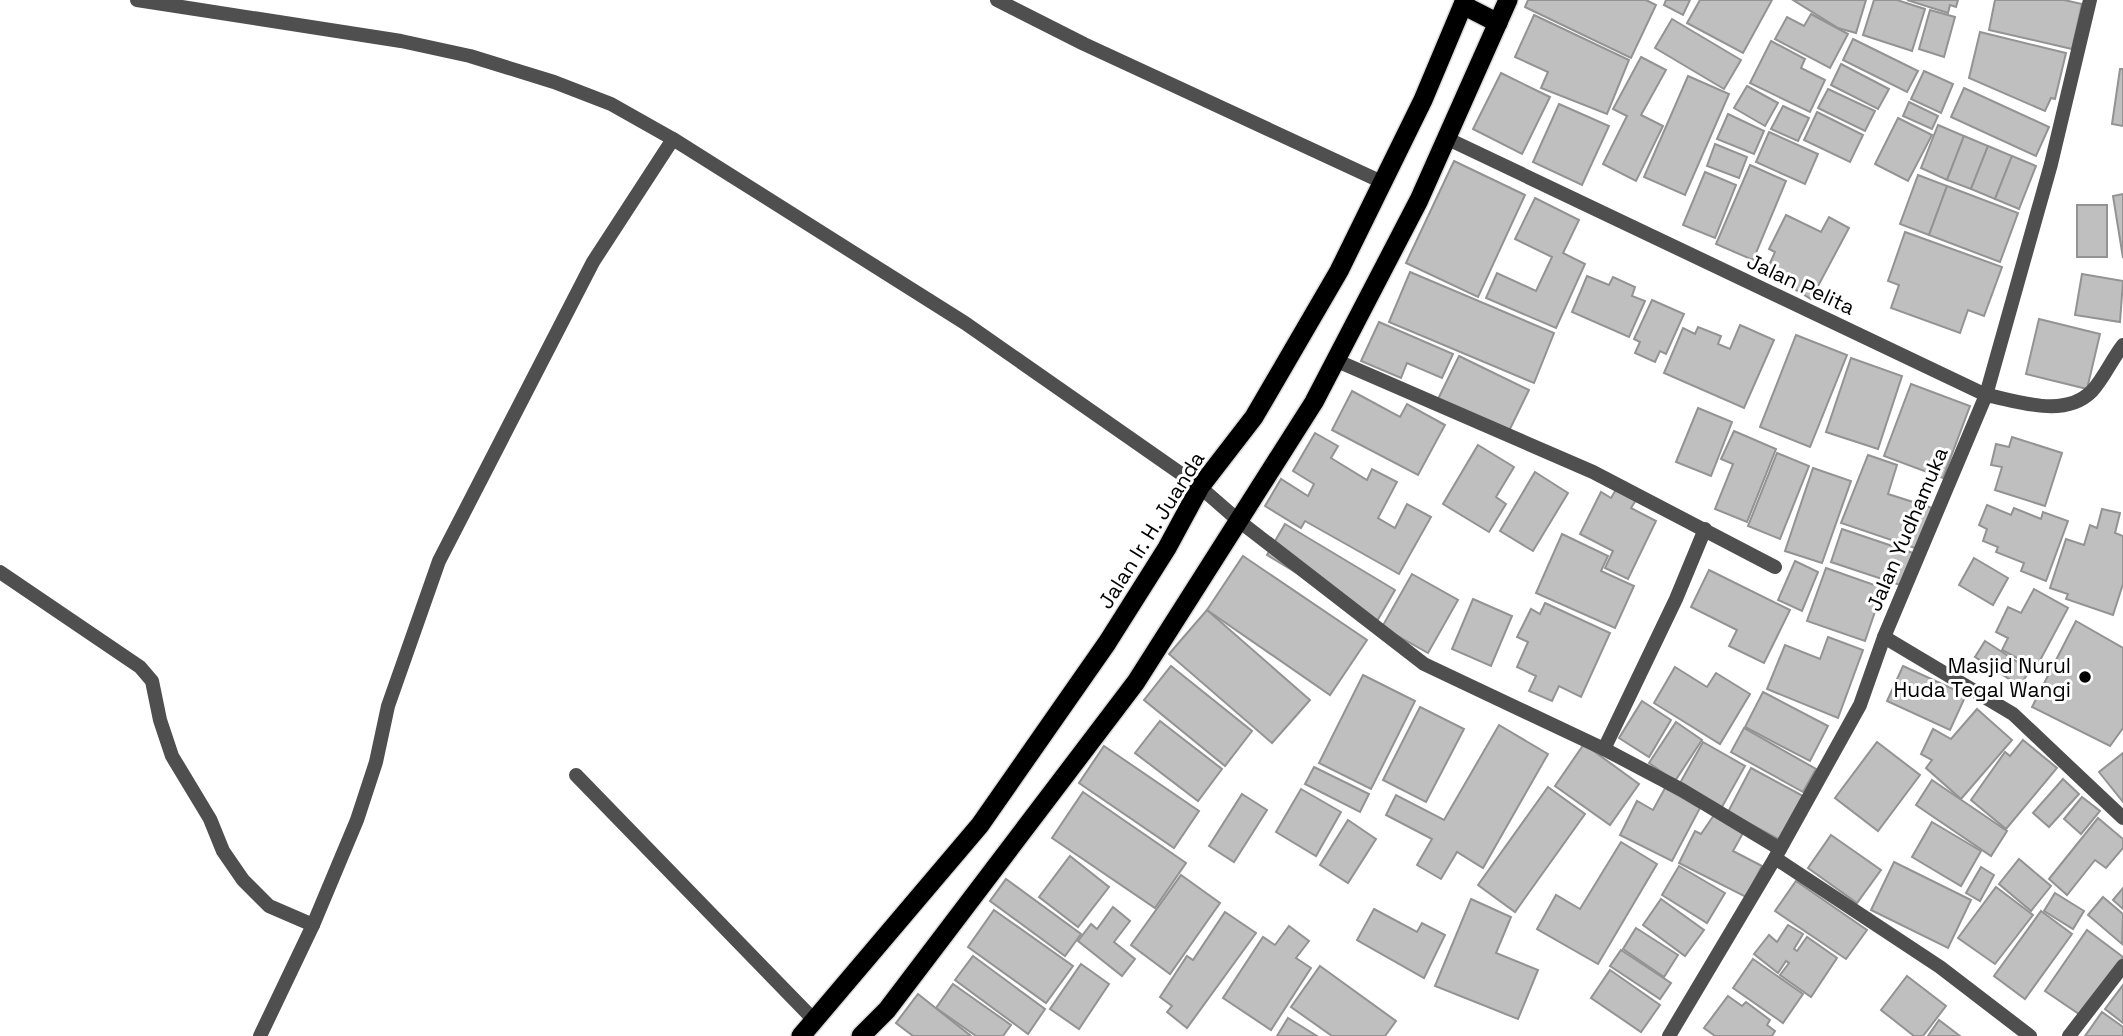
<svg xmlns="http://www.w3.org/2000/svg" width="2123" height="1036" font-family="'Space Grotesk',sans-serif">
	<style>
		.building { fill: #bfbfbf; stroke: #939393; stroke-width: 2 }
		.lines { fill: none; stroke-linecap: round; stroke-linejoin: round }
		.trunk-casing { stroke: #dbdbdb; stroke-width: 22 }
		.minor { stroke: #4f4f4f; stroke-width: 14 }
		.trunk { stroke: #000; stroke-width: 19 }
		.poi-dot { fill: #000; stroke: #fff; stroke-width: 2.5 }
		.labels { text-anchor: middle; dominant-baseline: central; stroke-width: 6; stroke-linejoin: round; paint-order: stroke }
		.street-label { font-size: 21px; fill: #000; stroke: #fff }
		.poi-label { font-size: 21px; fill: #000; stroke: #fff; text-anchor: end }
	</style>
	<rect width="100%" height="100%" fill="#fff"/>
	<g class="building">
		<polygon points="1528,0 1646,0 1656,5 1631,58 1525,7"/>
		<polygon points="1666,0 1690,0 1683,15 1664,5"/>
		<polygon points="1700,0 1772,0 1743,53 1687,23"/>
		<polygon points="1793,0 1866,0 1856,33 1838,28"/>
		<polygon points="1874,0 1897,0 1925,9 1912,51 1863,35"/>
		<polygon points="1907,0 1958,0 1956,7 1950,5 1948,13"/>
		<polygon points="1995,0 2064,0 2082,4 2072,49 1989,30"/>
		<polygon points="1930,10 1955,17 1944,57 1919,49"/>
		<polygon points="1811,14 1848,34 1830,68 1775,39 1787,17 1804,26"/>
		<polygon points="1534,15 1629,60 1607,114 1541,88 1548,72 1515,57"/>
		<polygon points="1672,19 1741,60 1724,89 1655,48"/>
		<polygon points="1980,32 2066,53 2055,99 2051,98 2045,111 1969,78"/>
		<polygon points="1853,39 1918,71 1907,92 1843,60"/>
		<polygon points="1771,41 1805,59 1801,68 1825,80 1810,112 1750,83"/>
		<polygon points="1641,57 1666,70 1641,115 1663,126 1636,181 1603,164 1627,116 1613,109"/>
		<polygon points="1841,64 1889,89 1878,109 1831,85"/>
		<polygon points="2120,69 2123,69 2123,126 2112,124"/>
		<polygon points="1924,71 1953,84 1941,113 1911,99"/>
		<polygon points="1501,73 1550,97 1522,154 1473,129"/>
		<polygon points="1688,76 1729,94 1685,195 1644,177"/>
		<polygon points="1747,86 1778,103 1765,126 1734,108"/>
		<polygon points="1964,88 2049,127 2036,156 1951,117"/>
		<polygon points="1828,89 1875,111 1865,131 1818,108"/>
		<polygon points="1909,102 1938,116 1932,129 1903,116"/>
		<polygon points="1559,104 1609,126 1582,185 1533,162"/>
		<polygon points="1783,106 1809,118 1798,141 1771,129"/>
		<polygon points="1817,112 1863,135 1850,162 1804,140"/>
		<polygon points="1728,114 1764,131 1754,154 1717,139"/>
		<polygon points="1898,118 1932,135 1908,181 1875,164"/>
		<polygon points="1938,125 1964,136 1947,180 1921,168"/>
		<polygon points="1769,132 1818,154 1805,184 1756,162"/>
		<polygon points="1964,136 1988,146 1971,189 1947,180"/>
		<polygon points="1715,144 1747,157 1739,178 1707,166"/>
		<polygon points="1988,146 2012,156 1995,199 1971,189"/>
		<polygon points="2012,156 2036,166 2019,209 1995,199"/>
		<polygon points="1454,161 1525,195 1478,297 1406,263"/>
		<polygon points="1750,165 1786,181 1753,260 1716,244"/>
		<polygon points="1705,172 1736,185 1715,238 1683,225"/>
		<polygon points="1918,175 1947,186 1929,235 1900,224"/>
		<polygon points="1947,186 2018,213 2000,262 1929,235"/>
		<polygon points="2123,194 2123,258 2113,196"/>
		<polygon points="1535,198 1579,220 1563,253 1585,264 1556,328 1486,298 1497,273 1536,291 1552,257 1515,239"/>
		<rect x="2077" y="205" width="30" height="52"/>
		<polygon points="1786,215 1821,232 1829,217 1849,228 1811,299 1766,272 1775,252 1769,249"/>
		<polygon points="1905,232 2002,267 1984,316 1968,310 1960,333 1891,308 1899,285 1888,281"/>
		<polygon points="1410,272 1554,333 1534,383 1389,322"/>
		<polygon points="2082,274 2123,281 2120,322 2075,315"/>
		<polygon points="1587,276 1609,285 1613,277 1635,287 1632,296 1645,301 1629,337 1572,312"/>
		<polygon points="1652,300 1684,314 1666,354 1660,351 1655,362 1635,353 1640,342 1634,339"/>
		<polygon points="2039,319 2100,334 2087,389 2026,374"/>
		<polygon points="1379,322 1453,354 1442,378 1407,363 1401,378 1361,361"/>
		<polygon points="1740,325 1774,340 1744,408 1664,373 1683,328 1695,334 1698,327 1721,336 1718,344 1730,349"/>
		<polygon points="1796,335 1847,355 1810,447 1760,427"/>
		<polygon points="1459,356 1529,390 1508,433 1438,399"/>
		<polygon points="1851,358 1902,376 1878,449 1826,432"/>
		<polygon points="1911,384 1970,406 1943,478 1884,456"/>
		<polygon points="1352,391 1400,417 1407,404 1445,425 1418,475 1332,430"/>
		<polygon points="1698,408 1732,422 1711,476 1676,462"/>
		<polygon points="1734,431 1776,449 1747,522 1715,509 1733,464 1721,459"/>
		<polygon points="1315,433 1338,446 1331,458 1367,480 1372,469 1397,482 1378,518 1395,528 1407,504 1431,517 1399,574 1305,521 1301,528 1265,506 1281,479 1308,496 1314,484 1293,471"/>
		<polygon points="2012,437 2062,453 2045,506 1995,490 2002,467 1991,465 1996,444 2009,447"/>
		<polygon points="1478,445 1514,467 1496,497 1506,504 1489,532 1443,504"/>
		<polygon points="1777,453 1809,466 1780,539 1748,526"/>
		<polygon points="1868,455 1897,465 1888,494 1932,508 1918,549 1841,523"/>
		<polygon points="1813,468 1851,481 1822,563 1785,551"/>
		<polygon points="1535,472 1568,493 1533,551 1500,531"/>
		<polygon points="1617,488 1636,500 1631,508 1656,521 1628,579 1605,568 1613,551 1580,534 1601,492 1611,498"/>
		<polygon points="1987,505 2011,515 2014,508 2041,519 2043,512 2068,521 2046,581 2021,571 2024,563 1996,552 1998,547 1983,541 1987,529 1979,525"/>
		<polygon points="2102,509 2120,513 2115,533 2123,536 2123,584 2113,615 2066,599 2068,594 2050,588 2066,539 2084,545 2090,525 2097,528"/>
		<polygon points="1285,524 1395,590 1377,621 1267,555"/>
		<polygon points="1842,529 1913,553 1903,586 1831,562"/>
		<polygon points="1562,534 1608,556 1601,571 1634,586 1615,628 1536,593"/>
		<polygon points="1243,556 1367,640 1330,695 1207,610"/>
		<polygon points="1974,558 2008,578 1993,605 1959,585"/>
		<polygon points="1795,561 1818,572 1802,611 1778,600"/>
		<polygon points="1826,568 1883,588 1865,641 1807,621"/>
		<polygon points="1709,570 1790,610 1764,663 1729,646 1737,630 1691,607"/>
		<polygon points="1412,574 1458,600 1428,653 1382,627"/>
		<polygon points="2034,589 2068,608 2036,668 2002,650 2008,638 1996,632 2008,607 2021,613"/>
		<polygon points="1473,599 1512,616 1491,666 1452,649"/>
		<polygon points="1545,603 1610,633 1581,697 1559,686 1552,701 1529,691 1536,676 1517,667 1528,642 1517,637 1531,609 1540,614"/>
		<polygon points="1207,610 1310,700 1272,743 1169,654"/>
		<polygon points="2076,621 2123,648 2123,728 2110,746 2032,707"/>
		<polygon points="1828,637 1863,650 1838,718 1767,689 1785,645 1820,659"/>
		<polygon points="1985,641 2030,670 2020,686 1975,657"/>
		<polygon points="1171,666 1252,731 1225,766 1144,700"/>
		<polygon points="1903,666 1966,695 1950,730 1887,701"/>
		<polygon points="1675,667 1707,687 1716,673 1750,694 1720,744 1654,703"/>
		<polygon points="1363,675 1415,701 1371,789 1319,763"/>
		<polygon points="1763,692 1828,726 1810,761 1745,727"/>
		<polygon points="1642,701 1671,720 1649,757 1619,738"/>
		<polygon points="1420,707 1464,729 1426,802 1383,780"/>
		<polygon points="1977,709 2012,740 1961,799 1926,768 1932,760 1921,754 1933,729 1951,739"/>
		<polygon points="1160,721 1222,769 1198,801 1135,753"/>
		<polygon points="1676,722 1702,740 1675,781 1649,763"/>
		<polygon points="1499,725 1548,754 1483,868 1457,852 1441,879 1417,865 1432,839 1386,815 1396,795 1444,820"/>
		<polygon points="1744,728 1816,769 1803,792 1731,752"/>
		<polygon points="2023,740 2057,768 2006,829 1971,800 2005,752 2010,756"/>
		<polygon points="1703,742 1745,766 1722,807 1680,783"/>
		<polygon points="1877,742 1920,775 1878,831 1835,798"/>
		<polygon points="1584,744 1639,784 1610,825 1555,786"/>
		<polygon points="1104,746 1199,811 1174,848 1079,783"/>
		<polygon points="2123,753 2123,802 2099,772"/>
		<polygon points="1314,767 1369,794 1360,812 1305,784"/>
		<polygon points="1751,768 1803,796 1780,840 1728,812"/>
		<polygon points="2063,779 2079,794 2049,827 2033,813"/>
		<polygon points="1932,780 2007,831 1991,856 1916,805"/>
		<polygon points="1548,787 1585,814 1515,912 1478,885"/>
		<polygon points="1665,788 1700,808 1672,861 1620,835 1637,801 1653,810"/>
		<polygon points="1301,789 1341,812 1316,856 1276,832"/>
		<polygon points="1083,792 1186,863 1155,908 1052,838"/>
		<polygon points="1242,794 1267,810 1234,862 1209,846"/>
		<polygon points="2082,797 2100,811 2081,834 2064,819"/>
		<polygon points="1714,815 1743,833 1733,851 1762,866 1746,897 1679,863 1695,831 1701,834"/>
		<polygon points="2098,818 2123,839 2123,848 2106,868 2095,860 2067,895 2049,879"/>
		<polygon points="1348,820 1376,839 1348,883 1320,865"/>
		<polygon points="1932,822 1981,851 1961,886 1912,857"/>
		<polygon points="1831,835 1881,870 1857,903 1808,868"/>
		<polygon points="1621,842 1657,864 1598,964 1537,929 1556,895 1580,909"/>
		<polygon points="1070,856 1109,887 1078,927 1039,897"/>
		<polygon points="2019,859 2051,886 2031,911 1999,884"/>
		<polygon points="1894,862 1971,900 1948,948 1871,910"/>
		<polygon points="1679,866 1725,893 1707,923 1662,895"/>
		<polygon points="1981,867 1994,875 1980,901 1966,893"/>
		<polygon points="1181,875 1220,903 1170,974 1131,945"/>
		<polygon points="1006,879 1081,934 1065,956 990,901"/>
		<polygon points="1796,881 1867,930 1846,959 1775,911"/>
		<polygon points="1996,887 2033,915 1995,964 1958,938"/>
		<polygon points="2123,888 2123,909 2113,900"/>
		<polygon points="2055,893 2084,911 2073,929 2044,911"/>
		<polygon points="2103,897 2123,914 2122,944 2088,915"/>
		<polygon points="1471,899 1511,917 1496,953 1538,970 1518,1019 1435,986"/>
		<polygon points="1661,899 1704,930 1685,956 1643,925"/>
		<polygon points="1113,907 1130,921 1114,942 1135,959 1122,976 1078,941 1091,924 1097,929"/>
		<polygon points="1374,909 1417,932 1422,923 1445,935 1424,978 1357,940"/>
		<polygon points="994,910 1073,966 1046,1003 968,947"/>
		<polygon points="2041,911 2072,934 2025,999 1994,976"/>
		<polygon points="1225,912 1256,933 1187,1028 1167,1012 1172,1006 1160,997 1187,956 1193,960"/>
		<polygon points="1788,925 1803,934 1794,949 1797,951 1807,937 1837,958 1811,997 1780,975 1789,963 1786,961 1778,973 1754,954 1769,935 1777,942"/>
		<polygon points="1289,926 1309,941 1296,958 1311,968 1271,1030 1223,998 1263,937 1275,945"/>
		<polygon points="1636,928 1678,955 1664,977 1623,949"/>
		<polygon points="2087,930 2123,957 2082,1016 2045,991"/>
		<polygon points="1621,950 1671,983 1660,999 1610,966"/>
		<polygon points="973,956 1045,1009 1028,1034 955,980"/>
		<polygon points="1753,959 1803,994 1783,1023 1733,988"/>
		<polygon points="1081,964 1109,984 1079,1029 1050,1009"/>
		<polygon points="1320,966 1396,1021 1385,1036 1332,1036 1291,1007"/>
		<polygon points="1610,970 1660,1005 1641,1032 1591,998"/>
		<polygon points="1907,976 1946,1006 1923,1036 1914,1036 1881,1010"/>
		<polygon points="953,984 1011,1025 1003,1036 976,1036 936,1008"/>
		<polygon points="2123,985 2123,1023 2105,1009"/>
		<polygon points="918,994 971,1036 913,1036 896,1023"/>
		<polygon points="1728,996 1742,1006 1746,1002 1770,1020 1767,1025 1775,1031 1772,1036 1715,1036 1704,1028"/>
		<polygon points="2102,1012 2123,1027 2123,1036 2085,1036"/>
		<polygon points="1288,1018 1317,1036 1277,1036"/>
		<polygon points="1939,1020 1960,1036 1928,1036"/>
	</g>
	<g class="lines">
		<g class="trunk-casing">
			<g id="trunk">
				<polyline points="1463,5 1498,23"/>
				<polyline points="801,1036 980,825 1107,643 1167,548 1200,487 1254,417 1339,271 1423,100 1465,0"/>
				<polyline points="861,1036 887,1010 1136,682 1314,402 1419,200 1508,0"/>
			</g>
		</g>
		<g class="minor">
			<polyline points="137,0 401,41 470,56 554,82 611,104 673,139 965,323 1200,487 1239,521 1424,664 1604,749 1682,790 1780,849"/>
			<polyline points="997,0 1084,44 1382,182"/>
			<path d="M1448 139 1986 395C2019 401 2064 419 2092 391 2104 378 2112 359 2123 345"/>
			<polyline points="1335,360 1593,472 1775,567"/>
			<polyline points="0,572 140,667 152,681 160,720 172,756 210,819 223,851 243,880 269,906 313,925 260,1036"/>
			<polyline points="1884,637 2013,714 2123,818"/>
			<polyline points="1604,749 1676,599 1705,529"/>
			<polyline points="576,775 815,1021"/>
			<polyline points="1775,858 1940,967 2030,1036"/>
			<polyline points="313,925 357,820 376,762 388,706 439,561 593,262 673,139"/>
			<polyline points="1669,1036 1775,858 1860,705 1884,637 1986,395 2051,164 2090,0"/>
			<polyline points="2069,1036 2123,966"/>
		</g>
		<use href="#trunk" class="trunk"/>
	</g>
	<circle class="poi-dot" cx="2085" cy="677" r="7"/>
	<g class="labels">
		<g class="street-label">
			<text transform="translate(1801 284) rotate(25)">Jalan Pelita</text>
			<text transform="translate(1907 529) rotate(-67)">Jalan Yudhamuka</text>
			<text transform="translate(1151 530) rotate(-58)">Jalan Ir. H. Juanda</text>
		</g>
		<g class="poi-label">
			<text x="2071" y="665">Masjid Nurul<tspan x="2071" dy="24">Huda Tegal Wangi</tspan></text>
		</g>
	</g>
</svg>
